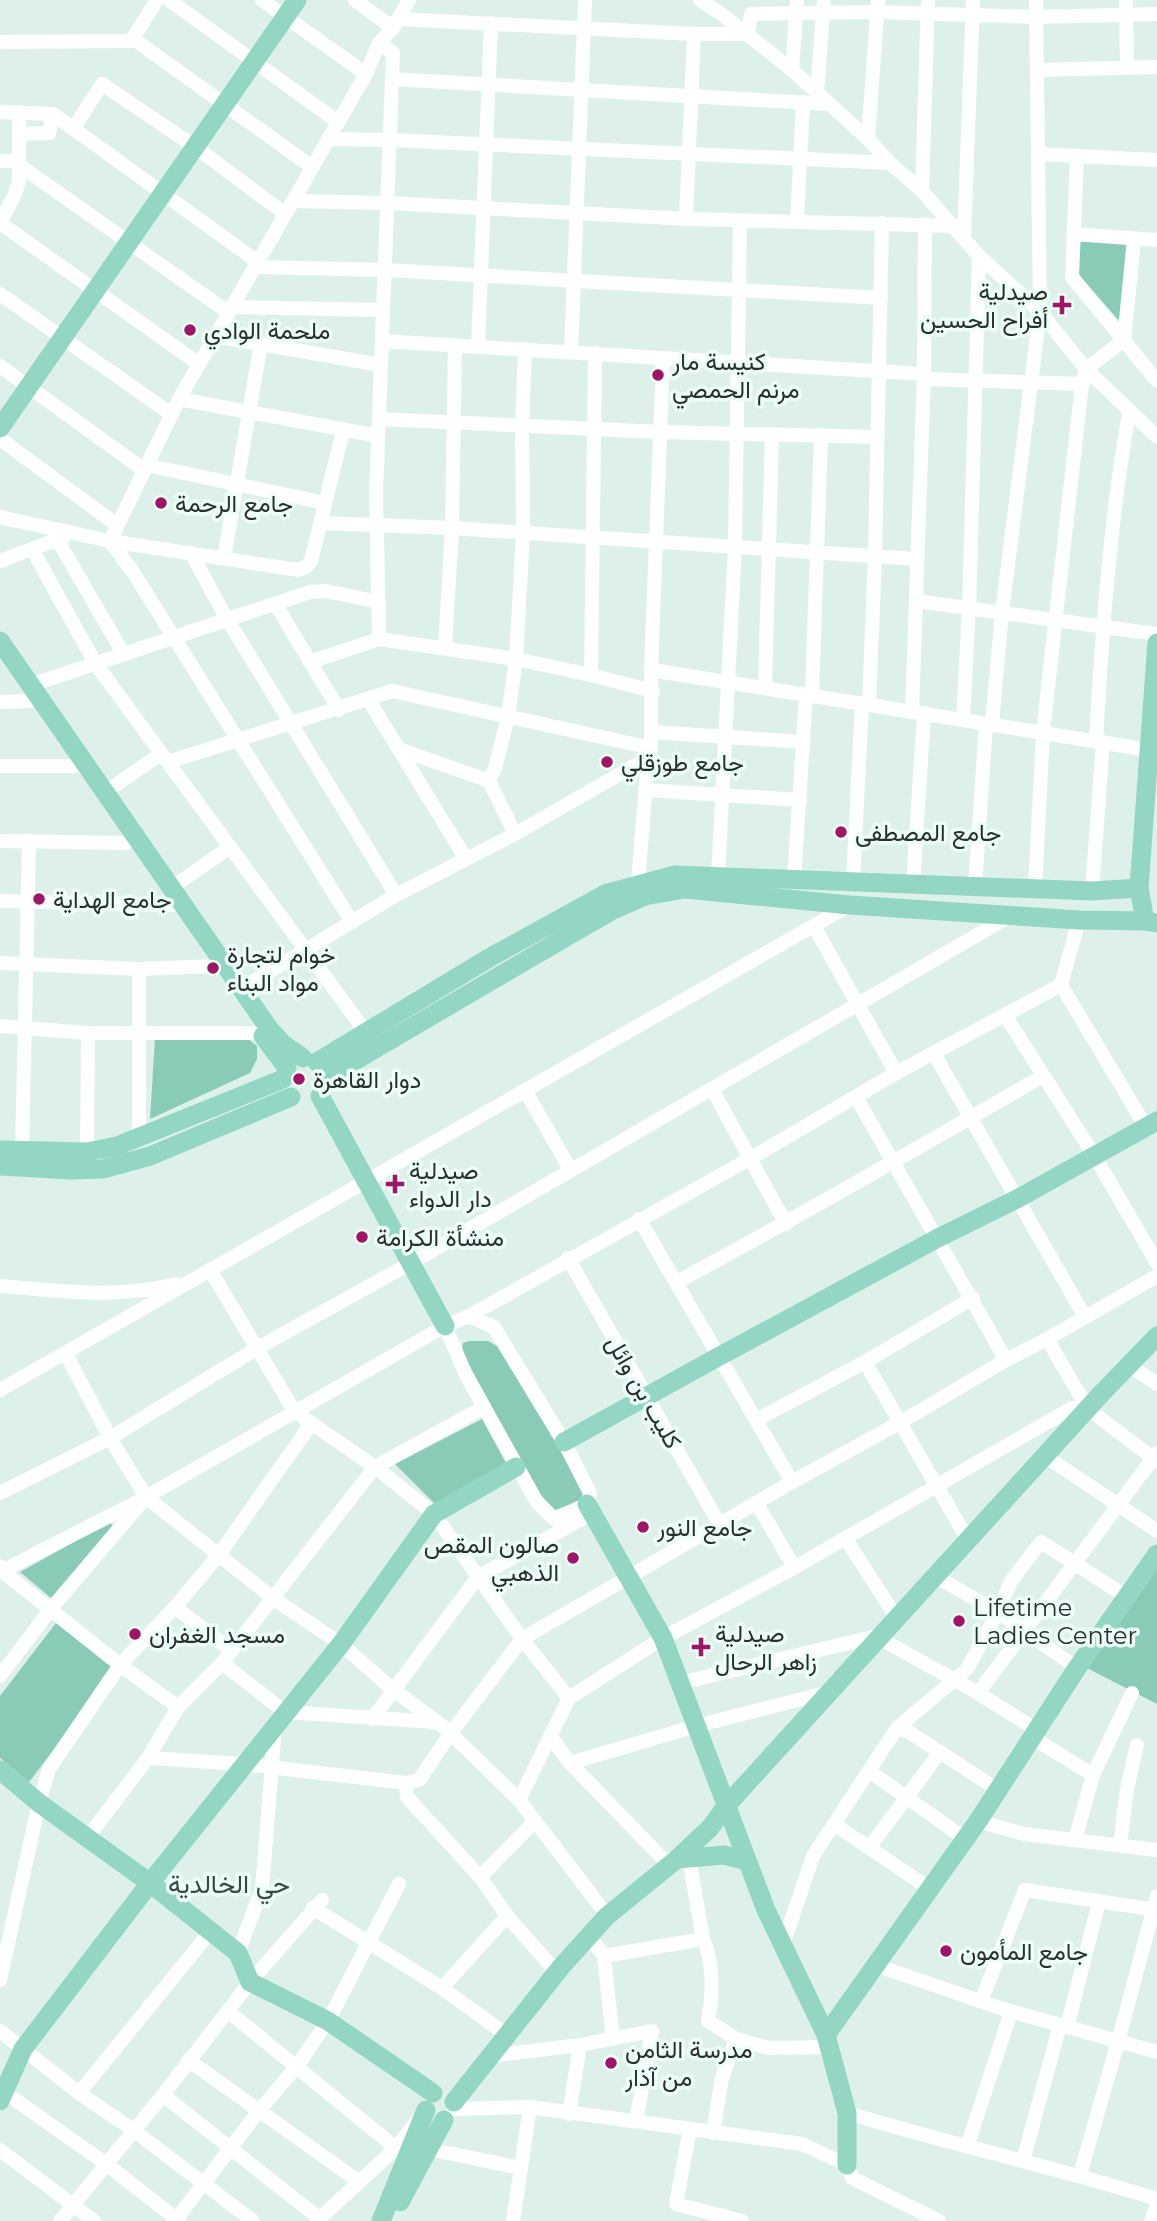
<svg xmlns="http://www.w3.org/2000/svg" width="1157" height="2221" font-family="Montserrat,Vazirmatn,sans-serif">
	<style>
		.green { fill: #8acbb7 }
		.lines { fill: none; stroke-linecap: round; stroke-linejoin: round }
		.minor { stroke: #fff; stroke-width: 14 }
		.major { stroke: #94d6c4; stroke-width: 19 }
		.poi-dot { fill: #9e1664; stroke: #ebfef7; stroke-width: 2.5 }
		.labels { text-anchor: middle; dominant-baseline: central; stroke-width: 7; stroke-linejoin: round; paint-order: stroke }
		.poi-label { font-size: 24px; fill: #282f2d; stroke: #ebfef7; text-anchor: start }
		.street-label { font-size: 24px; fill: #282f2d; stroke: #ebfef7 }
		.neighbourhood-label { font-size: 26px; fill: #394a44; stroke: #ebfef7 }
	</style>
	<rect width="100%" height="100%" fill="#ddf1ea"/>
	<g class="green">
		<polygon points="1080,241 1128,243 1122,324 1077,273"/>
		<polygon points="155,1038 247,1038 257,1046 257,1059 250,1073 150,1119"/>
		<polygon points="470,1341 488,1341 497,1346 585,1491 582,1501 555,1510 539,1493 462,1352 463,1343"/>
		<polygon points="482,1419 507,1465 435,1504 395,1464"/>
		<polygon points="110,1522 114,1528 57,1603 20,1572"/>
		<polygon points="1157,1565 1157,1704 1081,1665"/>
		<polygon points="56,1623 115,1669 29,1782 0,1758 0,1696"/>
	</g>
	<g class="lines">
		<g class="minor">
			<polyline points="169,0 338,122"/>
			<polyline points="262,0 366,74"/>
			<polyline points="355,0 393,28"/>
			<polyline points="700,0 724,16 792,70 868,139 890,163 922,191 979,256 1040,312 1086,369 1157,437"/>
			<polyline points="1126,0 1127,68"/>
			<polyline points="398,19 694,34 748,34 751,14 877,12 1036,17 1157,14"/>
			<polyline points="132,38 312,167"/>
			<polyline points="0,42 131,41 157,0"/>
			<polyline points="792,70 797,0"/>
			<polyline points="1037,70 1157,67"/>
			<polyline points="392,79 827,104"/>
			<polyline points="817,93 824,0"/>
			<polyline points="0,112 53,114 258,262"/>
			<polyline points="19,112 19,182 14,196 0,223 199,364"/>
			<polyline points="73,129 102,84 194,146 285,214"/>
			<polyline points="19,134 49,133 53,114"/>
			<polyline points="328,139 390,140 890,163"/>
			<polyline points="868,139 878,0"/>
			<polyline points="1038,154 1157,160"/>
			<polyline points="1077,156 1072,277 1157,381"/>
			<polyline points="0,161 19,161"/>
			<polyline points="19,165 229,313"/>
			<polyline points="922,191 928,0"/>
			<polyline points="293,201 387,203 690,219 955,226"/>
			<polyline points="686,219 694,34"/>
			<polyline points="797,221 803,102"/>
			<polyline points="1073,234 1157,240"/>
			<polyline points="964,238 973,0"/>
			<polyline points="255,267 385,270 881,298"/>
			<polyline points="0,294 171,414"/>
			<polyline points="232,307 383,310"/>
			<polyline points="215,336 381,365"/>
			<polyline points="382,341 924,374"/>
			<polyline points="478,346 491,23"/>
			<polyline points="571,352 585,0"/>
			<polyline points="0,366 144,470"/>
			<polyline points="924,379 1082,384"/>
			<polyline points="179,399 378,436"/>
			<polyline points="379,419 661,432 877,437"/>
			<polyline points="0,439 117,525"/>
			<polyline points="146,465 325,503"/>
			<polyline points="0,517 110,541 298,570 306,567 311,561 343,431"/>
			<polyline points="320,523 452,528 917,559"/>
			<polyline points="57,539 123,653"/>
			<polyline points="32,549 95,663 365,1031"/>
			<polyline points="191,553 227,619 396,895"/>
			<polyline points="224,558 261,343"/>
			<polyline points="0,561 64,537"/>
			<polyline points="916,601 1157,634"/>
			<polyline points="276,605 339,710"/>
			<polyline points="379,639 376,493 393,53 379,43"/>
			<polyline points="445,647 452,528 455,345"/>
			<polyline points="310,662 379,639 516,659 591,675 653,691"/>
			<polyline points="651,670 1149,750"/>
			<polyline points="591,675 595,353"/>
			<polyline points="31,685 310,592 326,591 379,602"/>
			<polyline points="765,687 772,434"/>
			<polyline points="812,695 821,435"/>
			<polyline points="368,699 466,859"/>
			<polyline points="0,702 30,701"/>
			<polyline points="869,704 875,556 882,223"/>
			<polyline points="912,711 924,374 925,224"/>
			<polyline points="963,719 969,608 979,256"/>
			<polyline points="992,724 1002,612 1040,312 1036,0"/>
			<polyline points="652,732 804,742"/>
			<path d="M1096 741C1102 631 1110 521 1129 413"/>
			<polyline points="399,749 489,781 495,768 508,717 516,659 523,533 522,424 525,349"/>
			<polyline points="168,762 392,691 651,748"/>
			<polyline points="0,766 75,766"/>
			<polyline points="489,781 515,834"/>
			<polyline points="646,790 800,800"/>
			<polyline points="105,792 161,754"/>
			<polyline points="0,841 126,843"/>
			<polyline points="718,877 735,546 740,220"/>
			<polyline points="794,880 806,694"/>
			<polyline points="853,882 862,703"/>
			<polyline points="638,883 648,758 651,748 651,670 663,359"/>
			<polyline points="913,884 924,713"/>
			<polyline points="975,887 986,723"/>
			<polyline points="171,888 230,847"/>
			<polyline points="1035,889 1043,732 1082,384 1086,369 1124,340 1134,239"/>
			<polyline points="1092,891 1103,742"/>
			<polyline points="0,901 172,905"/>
			<polyline points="1079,920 1061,985 1146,1127"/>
			<polyline points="352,922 133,572 110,541 179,399 366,74 379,43 393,28 409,0"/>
			<polyline points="814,926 896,1073"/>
			<polyline points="0,963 139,969 214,966"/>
			<polyline points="139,969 139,1139"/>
			<polyline points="241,989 396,895 515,834 648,758"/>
			<polyline points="1005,1015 1095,1157 1157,1263"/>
			<polyline points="0,1026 88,1033 261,1033"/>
			<polyline points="934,1054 1085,1317"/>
			<polyline points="712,1089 786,1224"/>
			<polyline points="525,1090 571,1171"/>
			<polyline points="856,1097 1006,1360"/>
			<polyline points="22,1152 29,841"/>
			<polyline points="87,1152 88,1033"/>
			<polyline points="639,1219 792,1482"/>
			<polyline points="568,1258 720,1525"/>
			<polyline points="210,1270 295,1412 375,1467 434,1514 522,1639 569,1698"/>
			<path d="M677 1282C800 1216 921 1146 1043 1076"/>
			<path d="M0 1286C59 1291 118 1299 176 1284"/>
			<polyline points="445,1326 466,1375 537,1502 554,1519 587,1504 590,1493 564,1442 494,1327 469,1316"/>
			<polyline points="1047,1339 1088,1409 1157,1461"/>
			<polyline points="66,1354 110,1438 146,1497 274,1599 341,1644 392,1689 444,1727 519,1800 600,1906"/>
			<polyline points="865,1362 968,1540"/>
			<polyline points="1130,1366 1157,1384"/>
			<polyline points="0,1390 850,905"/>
			<polyline points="756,1420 865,1362 973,1298"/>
			<polyline points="1045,1456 1157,1531"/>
			<polyline points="0,1493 110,1438 256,1349 411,1263 1010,916"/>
			<polyline points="757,1504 794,1567"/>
			<polyline points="845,1538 897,1618"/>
			<polyline points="0,1566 2,1571 120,1665 178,1707"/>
			<polyline points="0,1572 139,1501"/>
			<polyline points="935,1576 998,1612 1077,1668"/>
			<polyline points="175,1607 232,1651"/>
			<polyline points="879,1638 978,1693 1038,1731"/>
			<polyline points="222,1663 285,1712 436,1722"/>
			<polyline points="0,1676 50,1610 146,1497 445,1326 469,1316 751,1158 896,1073 1061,985"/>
			<polyline points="680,1683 882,1635"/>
			<polyline points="978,1693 1157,1453"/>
			<polyline points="372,1719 478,1577 592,1513"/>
			<polyline points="897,1728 909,1732 998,1790"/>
			<polyline points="550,1736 570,1763 662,1858"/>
			<polyline points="1033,1738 1093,1775"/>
			<polyline points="148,1758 243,1764 406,1783 419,1780 450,1734 522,1639 792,1482 901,1422 1006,1360 1047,1339 1157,1276"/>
			<polyline points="570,1763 696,1726 829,1692"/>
			<polyline points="869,1771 964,1838"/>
			<polyline points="406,1783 407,1797 480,1877 507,1916 552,1967"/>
			<polyline points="519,1800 569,1698 663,1638 797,1566 1072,1408 1088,1409"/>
			<polyline points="978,1821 1024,1834 1157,1850"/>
			<polyline points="834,1824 930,1889"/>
			<polyline points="87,1838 148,1758 178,1707 222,1663 375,1467 484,1407"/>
			<polyline points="1075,1840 1093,1775 1132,1693"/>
			<polyline points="1120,1845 1127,1789 1137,1745"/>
			<polyline points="869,1848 940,1752"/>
			<path d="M689 1858 703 1939C714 1963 713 1996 708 2021L736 2039 769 2048 829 2047"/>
			<polyline points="480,1877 535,1821"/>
			<polyline points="313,1908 442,1988 501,2031"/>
			<polyline points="589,1936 604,1956 613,2039"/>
			<polyline points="783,1945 813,1856 897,1728 967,1669 998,1612 1011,1581 1041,1542 1127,1597"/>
			<polyline points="238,1953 262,1889 275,1726"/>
			<polyline points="604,1956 703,1939"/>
			<polyline points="875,1965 1003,2009 1157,2052"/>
			<polyline points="0,1980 39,1803 49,1769 120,1665 175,1607 218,1556 311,1424"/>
			<polyline points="442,1988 507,1916"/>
			<polyline points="981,2001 1025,1890 1157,1910"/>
			<polyline points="229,2012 407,2157"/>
			<polyline points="1067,2027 1099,1902"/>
			<polyline points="0,2031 79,2093 133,2130 253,2221"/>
			<polyline points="490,2056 580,2045 652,2031 636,2121"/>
			<polyline points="188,2060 358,2181"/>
			<polyline points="4,2092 105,2163 179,2221"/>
			<polyline points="79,2093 211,1931"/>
			<polyline points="163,2095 320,2219"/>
			<polyline points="454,2109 530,2107 802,2144 847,2165 852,2178 939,2221"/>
			<path d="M847 2113C950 2144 1055 2167 1157 2199"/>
			<polyline points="569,2114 580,2045"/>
			<polyline points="690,2129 676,2204 742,2221"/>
			<polyline points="713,2133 722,2078 736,2039"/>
			<polyline points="967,2147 1011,2012"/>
			<polyline points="428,2149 521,2168"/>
			<polyline points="0,2150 94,2221"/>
			<polyline points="1023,2161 1060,2025"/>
			<polyline points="1080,2175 1118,2042 1157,1896"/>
			<polyline points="60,2221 163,2095 250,1982 322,1900"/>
			<polyline points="175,2221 258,2112 297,2066 328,2021 399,1884"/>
			<polyline points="317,2221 397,2147 416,2122"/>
			<polyline points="513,2221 530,2107"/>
			<polyline points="1151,2221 1157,2204"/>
		</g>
		<g class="major">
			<polyline points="0,428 297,0"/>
			<polyline points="0,641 270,1030 283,1044 303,1058"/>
			<polyline points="1156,923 1145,921 1139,888 1157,643"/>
			<polyline points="263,1036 287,1068"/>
			<polyline points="317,1062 489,958 605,894 675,875 1092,891 1139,888"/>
			<polyline points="327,1077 566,937 613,910 645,896 685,889 850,905 1079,920 1145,921"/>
			<polyline points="320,1096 445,1326"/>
			<polyline points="0,1150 87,1152 117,1146 283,1079"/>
			<polyline points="0,1166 70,1170 103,1169 150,1156 291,1097"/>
			<polyline points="564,1442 718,1357 938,1238 1017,1199 1157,1121"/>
			<polyline points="587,1504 663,1638 766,1910 826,2035 847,2113 847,2165"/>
			<polyline points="0,1770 39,1803 150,1883 341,1644 434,1514 516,1467"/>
			<polyline points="677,1859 724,1855 747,1861"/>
			<polyline points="826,2035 978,1821 1077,1668 1157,1554"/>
			<polyline points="0,2101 23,2049 150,1883 238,1953 250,1982 328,2021 433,2093"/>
			<polyline points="454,2102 561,1967 607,1916 677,1859 710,1828 726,1806 1100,1395 1157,1336"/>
			<polyline points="400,2202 444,2120"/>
			<polyline points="381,2221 426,2110"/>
		</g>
	</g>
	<g class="poi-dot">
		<path d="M1058.5 294.5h7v7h7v7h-7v7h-7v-7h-7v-7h7z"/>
		<circle cx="190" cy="330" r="7"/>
		<circle cx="658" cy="375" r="7"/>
		<circle cx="161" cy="503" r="7"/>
		<circle cx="607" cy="762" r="7"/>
		<circle cx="841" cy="832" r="7"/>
		<circle cx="39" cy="899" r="7"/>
		<circle cx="213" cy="968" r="7"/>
		<circle cx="299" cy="1079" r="7"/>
		<path d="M391.5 1173.5h7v7h7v7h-7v7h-7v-7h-7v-7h7z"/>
		<circle cx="362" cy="1237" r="7"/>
		<circle cx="643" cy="1527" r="7"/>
		<circle cx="573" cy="1558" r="7"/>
		<circle cx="959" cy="1621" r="7"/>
		<circle cx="135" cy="1634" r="7"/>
		<path d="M697.5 1636.5h7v7h7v7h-7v7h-7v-7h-7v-7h7z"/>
		<circle cx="946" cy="1951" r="7"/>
		<circle cx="611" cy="2063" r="7"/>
	</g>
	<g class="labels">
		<g class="poi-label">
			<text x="1048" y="291" text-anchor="end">صيدلية<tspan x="1048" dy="28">أفراح الحسين</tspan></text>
			<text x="204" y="330">ملحمة الوادي</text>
			<text x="672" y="361">كنيسة مار<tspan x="672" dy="28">مرنم الحمصي</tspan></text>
			<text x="175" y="503">جامع الرحمة</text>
			<text x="621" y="762">جامع طوزقلي</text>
			<text x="855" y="832">جامع المصطفى</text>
			<text x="53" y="899">جامع الهداية</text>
			<text x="227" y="954">خوام لتجارة<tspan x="227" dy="28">مواد البناء</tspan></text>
			<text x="313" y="1079">دوار القاهرة</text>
			<text x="409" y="1170">صيدلية<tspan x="409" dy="28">دار الدواء</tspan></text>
			<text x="376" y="1237">منشأة الكرامة</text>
			<text x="657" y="1527">جامع النور</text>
			<text x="559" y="1544" text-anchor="end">صالون المقص<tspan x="559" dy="28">الذهبي</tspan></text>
			<text x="973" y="1607">Lifetime<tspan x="973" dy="28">Ladies Center</tspan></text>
			<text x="715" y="1633">صيدلية<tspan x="715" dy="28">زاهر الرحال</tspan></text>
			<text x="149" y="1634">مسجد الغفران</text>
			<text x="960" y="1951">جامع المأمون</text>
			<text x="625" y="2049">مدرسة الثامن<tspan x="625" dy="28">من آذار</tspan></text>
		</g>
		<g class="street-label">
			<text transform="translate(644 1392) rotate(60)">كليب بن وائل</text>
		</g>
		<g class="neighbourhood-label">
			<text x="229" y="1884">حي الخالدية</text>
		</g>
	</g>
</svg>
